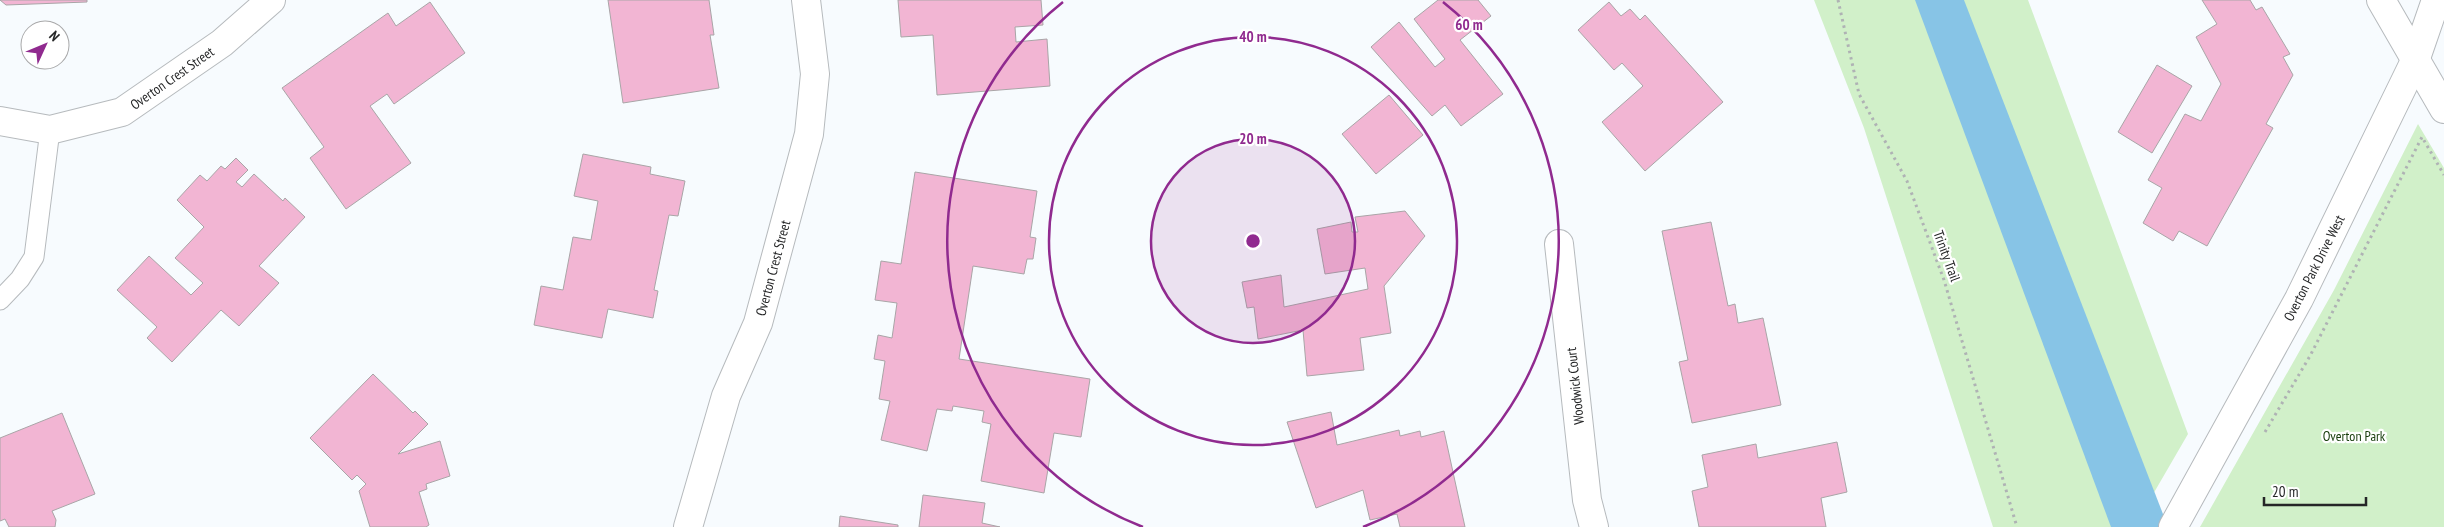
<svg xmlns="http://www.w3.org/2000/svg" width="2444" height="527" font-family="'PT Sans Narrow',sans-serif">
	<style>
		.green { fill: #d1f0c9 }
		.water { fill: #87c4e6 }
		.building { fill: #f2b5d3; stroke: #a9a5a7 }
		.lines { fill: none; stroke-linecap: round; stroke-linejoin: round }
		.lane-casing { stroke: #b6babd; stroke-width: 21 }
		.street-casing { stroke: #b6babd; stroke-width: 30 }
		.secondary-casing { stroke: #b6babd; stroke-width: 30 }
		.path { stroke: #afb2b4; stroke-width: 3; stroke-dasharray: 2.5 4; stroke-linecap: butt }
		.lane { stroke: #fff; stroke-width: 19 }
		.street { stroke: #fff; stroke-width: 28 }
		.secondary { stroke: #fff; stroke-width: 28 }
		.ring { fill: none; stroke: #902a8f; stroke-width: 2.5 }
		.labels { text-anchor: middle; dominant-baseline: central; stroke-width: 4.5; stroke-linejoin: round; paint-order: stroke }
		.street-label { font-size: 14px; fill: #252627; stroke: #fff }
		.park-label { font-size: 14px; fill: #163c0b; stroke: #fff }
		.centre { fill: #902a8f; stroke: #fff; stroke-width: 2.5 }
		.ring-label { font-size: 15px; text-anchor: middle; font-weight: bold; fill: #902a8f; stroke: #fff; stroke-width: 4.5; stroke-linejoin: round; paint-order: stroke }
	</style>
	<rect width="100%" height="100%" fill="#f7fbfe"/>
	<g class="green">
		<polygon points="1814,0 2028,0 2188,434 2134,527 1993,527 1864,128"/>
		<polygon points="2418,124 2444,168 2444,527 2200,527 2334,290"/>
	</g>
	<polygon class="water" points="1915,0 1964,0 2168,527 2111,527"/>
	<g class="building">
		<polygon points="0,0 87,0 87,2 6,5"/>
		<polygon points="608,0 709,0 714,35 710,35 719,88 623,103"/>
		<polygon points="898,0 1041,0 1043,25 1015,27 1016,42 1047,39 1050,86 937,95 933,35 901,37"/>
		<polygon points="1438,0 1478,0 1491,16 1460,40 1503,94 1461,126 1445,105 1432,116 1371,47 1399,22 1435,67 1445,59 1414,19"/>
		<polygon points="2202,0 2250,0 2256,10 2262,7 2290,54 2283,57 2293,75 2266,124 2273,128 2207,246 2179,231 2173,241 2143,223 2162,188 2148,180 2185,114 2201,121 2221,84 2196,37 2217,24"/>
		<polygon points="430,2 465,53 394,104 387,94 370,106 411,163 346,209 310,158 324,147 282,88 388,13 396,26"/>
		<polygon points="1609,2 1621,16 1630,9 1640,20 1645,15 1723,102 1645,171 1602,122 1643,86 1622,63 1614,70 1578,30"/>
		<polygon points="2157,65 2192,86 2152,153 2118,132"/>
		<polygon points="1389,95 1423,135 1376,174 1342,134"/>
		<polygon points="583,154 651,167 650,174 685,181 678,216 669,215 654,290 658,291 653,318 608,309 602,338 534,325 541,286 563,290 573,237 591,240 598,201 574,196"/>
		<polygon points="236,158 248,170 236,182 242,187 254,174 283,201 285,198 305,217 259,266 279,283 239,326 221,310 172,362 147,338 157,327 117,290 149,256 191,295 203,283 175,258 204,227 177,200 200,175 207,181 221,166 225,169"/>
		<polygon points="915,172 1037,191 1030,237 1036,238 1033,259 1027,259 1024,274 973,266 959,359 1090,379 1081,437 1054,433 1044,493 981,481 991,424 982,422 984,411 953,406 952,411 937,409 927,451 881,440 890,401 879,399 885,361 874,359 878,335 892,338 897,303 875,300 881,261 901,264"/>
		<polygon points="1405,211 1425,236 1384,286 1391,333 1360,338 1364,370 1307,376 1303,330 1258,339 1254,307 1247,308 1242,282 1281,275 1284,307 1368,289 1365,268 1325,274 1317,229 1351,222 1352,232 1358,232 1355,217"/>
		<polygon points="1711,222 1728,306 1735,304 1738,323 1763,318 1781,405 1692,423 1679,362 1688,360 1662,231"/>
		<polygon points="373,374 413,413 415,411 428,424 398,454 440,441 450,476 426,484 427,489 419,492 429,525 426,527 370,527 359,491 366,484 357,475 352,480 310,438"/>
		<polygon points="1331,412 1337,445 1399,430 1400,436 1420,431 1421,437 1444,431 1465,527 1400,527 1397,514 1370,520 1363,490 1316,508 1287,422"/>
		<polygon points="62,413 95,494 52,511 56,520 55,527 9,527 5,519 0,521 0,438"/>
		<polygon points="1837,442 1847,492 1821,498 1826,527 1699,527 1692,491 1708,487 1702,455 1756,444 1758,458"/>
		<polygon points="923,495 985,503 982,523 1000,527 919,527"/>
		<polygon points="840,516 898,525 898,527 839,527"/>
	</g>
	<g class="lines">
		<g class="lane-casing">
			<polyline id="lane" points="0,300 20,279 34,257 50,130"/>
		</g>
		<g class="street-casing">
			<g id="street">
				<polyline points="0,121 50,130 122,112 222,43 271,0"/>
				<polyline points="1559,244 1587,500 1594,527"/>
				<polyline points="688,527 726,396 758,323 809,134 815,74 806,0"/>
				<polyline points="2173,527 2299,299 2415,61 2436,0"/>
			</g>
		</g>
		<g class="secondary-casing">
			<polyline id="secondary" points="2381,0 2444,109"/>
		</g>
		<g class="path">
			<polyline points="1838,0 1859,94 1907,181 1944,280 2017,527"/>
			<polyline points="2265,432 2310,356 2422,137 2444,175"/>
		</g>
		<use href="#lane" class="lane"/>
		<use href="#street" class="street"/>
		<use href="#secondary" class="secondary"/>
	</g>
	<circle cx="1253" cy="241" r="102" fill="#902a8f" fill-opacity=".12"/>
	<g class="ring">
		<circle cx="1253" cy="241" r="102"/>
		<circle cx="1253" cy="241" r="204"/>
		<path d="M1143 527A306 306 0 0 1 1063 2M1443 2A306 306 0 0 1 1363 527"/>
	</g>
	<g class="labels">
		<g class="street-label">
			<text transform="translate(172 78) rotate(-35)">Overton Crest Street</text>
			<text transform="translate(1947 256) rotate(70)">Trinity Trail</text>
			<text transform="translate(773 268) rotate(-75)">Overton Crest Street</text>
			<text transform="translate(2314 268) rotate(-63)">Overton Park Drive West</text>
			<text transform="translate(1575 386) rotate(-96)">Woodwick Court</text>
		</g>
		<g class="park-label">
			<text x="2354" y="436">Overton Park</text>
		</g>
	</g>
	<circle cx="1253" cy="241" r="8" class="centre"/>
	<g class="ring-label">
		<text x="1469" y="30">60 m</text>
		<text x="1253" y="42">40 m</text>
		<text x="1253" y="144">20 m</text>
	</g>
	<g transform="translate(45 45) rotate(46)"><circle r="24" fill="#ffffff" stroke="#a8a8a9"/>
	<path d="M0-4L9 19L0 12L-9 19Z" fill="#902a8f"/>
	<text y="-8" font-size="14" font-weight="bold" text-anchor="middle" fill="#252627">N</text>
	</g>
	<path d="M2264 497v8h102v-8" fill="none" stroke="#252627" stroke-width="2.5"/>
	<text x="2272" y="497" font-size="15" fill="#252627" stroke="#ffffff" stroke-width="4" paint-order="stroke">20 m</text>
</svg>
